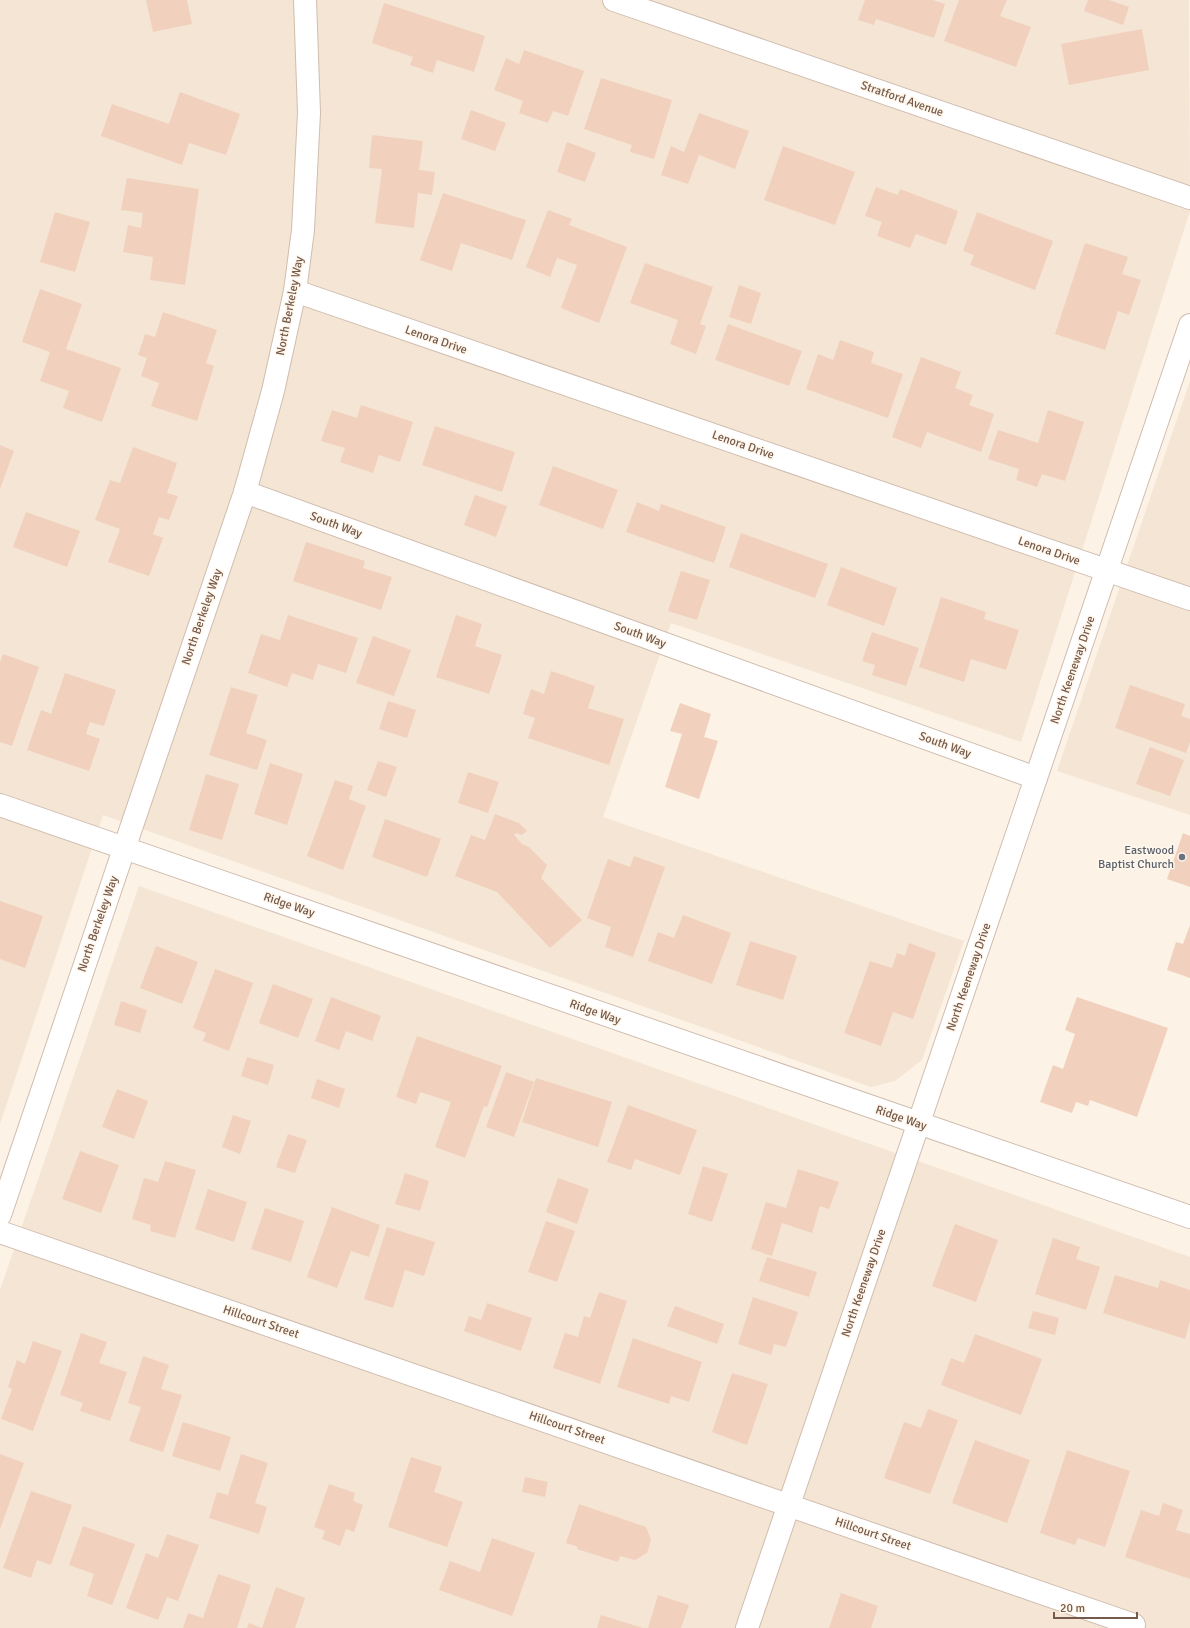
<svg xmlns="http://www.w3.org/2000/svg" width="1190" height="1628" font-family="Signika,sans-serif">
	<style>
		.residential { fill: #f4e5d4 }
		.building { fill: #f1d1be }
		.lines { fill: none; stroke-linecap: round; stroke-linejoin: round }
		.minor-casing { stroke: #d0bdaf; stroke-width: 24 }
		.minor { stroke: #fff; stroke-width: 22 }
		.worship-dot { fill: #6b7280; stroke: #fff7ec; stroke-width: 1.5 }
		.labels { text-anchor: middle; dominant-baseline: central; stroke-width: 3; stroke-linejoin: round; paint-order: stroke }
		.street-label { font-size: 12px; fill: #75594b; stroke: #fff7ec }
		.worship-label { font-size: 12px; fill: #5b616d; stroke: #fff7ec; text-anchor: end }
	</style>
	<rect width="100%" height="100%" fill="#fcf3e6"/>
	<g class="residential">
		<polygon points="0,0 1189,0 1190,211 1021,742 671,623 603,817 964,941 922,1060 895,1081 871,1087 103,815 0,1124"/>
		<polygon points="1190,381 1190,815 1057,771"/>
		<polygon points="139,886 1190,1257 1190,1628 0,1628 0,1290"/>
	</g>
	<g class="building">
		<polygon points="146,0 187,0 192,24 153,32"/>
		<polygon points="865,0 933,0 945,4 934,38 876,19 874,25 858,20"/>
		<polygon points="959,0 1007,0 1000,16 1031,27 1016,67 944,41"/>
		<polygon points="1088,0 1109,0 1129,7 1123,25 1084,11"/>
		<polygon points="384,3 485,36 474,72 437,60 433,73 410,65 413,57 372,43"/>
		<polygon points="1142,29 1149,70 1069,85 1061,44"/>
		<polygon points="524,50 584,71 568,116 553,111 548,123 519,113 523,101 494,90 506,58 519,64"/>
		<polygon points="601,78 672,100 654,159 630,152 632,145 584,129"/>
		<polygon points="180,92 240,114 226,155 189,143 182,165 101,136 112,104 169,124"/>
		<polygon points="471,110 506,123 495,151 461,139"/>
		<polygon points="699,113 749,131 735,169 699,155 688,184 661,175 671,146 684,152"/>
		<polygon points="372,135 423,141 419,170 435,172 432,195 418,193 414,228 375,223 382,169 369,168"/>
		<polygon points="567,142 596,153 585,182 557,172"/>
		<polygon points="783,146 855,172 835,225 764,200"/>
		<polygon points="127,178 199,189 185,285 150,280 153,257 123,252 128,225 141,228 143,213 121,210"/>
		<polygon points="876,187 898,195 900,189 958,211 946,245 916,234 910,248 877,236 882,222 865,216"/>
		<polygon points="443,193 526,220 512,260 461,243 452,271 420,260"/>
		<polygon points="548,210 572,219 569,225 627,247 599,323 561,308 577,265 557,258 550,277 526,267"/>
		<polygon points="55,212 90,222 75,272 40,262"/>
		<polygon points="977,212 1053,241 1035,290 970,265 974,255 963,251"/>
		<polygon points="1085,243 1128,257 1122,274 1141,280 1129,315 1118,311 1105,350 1055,334"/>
		<polygon points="645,263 713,287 700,324 706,326 696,354 670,344 678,320 630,303"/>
		<polygon points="739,285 761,293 751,324 729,317"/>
		<polygon points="40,289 82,304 66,349 121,368 102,422 63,408 69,391 40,381 50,352 22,342"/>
		<polygon points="163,312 217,330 206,363 214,366 197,421 151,406 159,383 141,376 147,358 138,355 145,334 155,337"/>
		<polygon points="728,324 802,351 789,386 715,360"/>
		<polygon points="840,340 874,352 871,363 903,374 888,418 806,389 818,354 833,360"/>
		<polygon points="921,357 961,372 955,388 973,395 969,405 994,414 981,452 927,432 921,448 892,437"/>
		<polygon points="361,405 413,422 400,462 379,455 373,473 340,462 345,448 321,441 332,410 357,418"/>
		<polygon points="1048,410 1084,422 1065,481 1042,474 1037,487 1016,480 1019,469 988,459 998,430 1038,443"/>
		<polygon points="435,426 515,452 502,492 422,465"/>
		<polygon points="0,445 14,451 0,489"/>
		<polygon points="133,447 177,463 167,493 178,496 169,520 159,517 153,534 163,538 149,576 108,562 120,529 95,520 110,480 120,483"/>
		<polygon points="553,466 618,490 603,529 539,505"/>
		<polygon points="475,495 507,506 496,537 464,525"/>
		<polygon points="637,502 659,511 661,504 726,527 714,563 626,532"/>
		<polygon points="26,512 80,531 67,567 13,547"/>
		<polygon points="741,533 828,564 815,598 729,567"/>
		<polygon points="306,542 365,561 363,568 392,577 381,610 293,581"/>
		<polygon points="841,567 897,588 884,626 827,605"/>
		<polygon points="681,571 710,580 697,620 668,611"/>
		<polygon points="941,597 986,612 984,619 1019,630 1006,670 971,659 964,682 919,667"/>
		<polygon points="288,615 358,638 346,673 318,664 313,680 292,673 287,687 248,673 261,634 280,640"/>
		<polygon points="456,615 482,624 475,646 502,655 489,694 436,677"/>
		<polygon points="872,632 919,648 906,686 872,675 875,665 862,661"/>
		<polygon points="373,636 411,650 394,696 356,683"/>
		<polygon points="3,654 39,667 12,746 0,742 0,662"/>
		<polygon points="551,671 595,686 588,708 624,719 609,765 528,738 535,718 523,714 531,689 544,694"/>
		<polygon points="65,673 116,690 104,726 90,722 86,734 100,739 89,771 27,750 41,710 51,714"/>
		<polygon points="1130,685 1185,704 1181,716 1190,719 1190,742 1186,753 1115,728"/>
		<polygon points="231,687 258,695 246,733 267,740 257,770 209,755"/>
		<polygon points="388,701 416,710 407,738 379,729"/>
		<polygon points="680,703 711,714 704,737 718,741 699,799 665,787 682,734 670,731"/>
		<polygon points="1150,747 1184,760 1170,796 1136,784"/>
		<polygon points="378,761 397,767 386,797 367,790"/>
		<polygon points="270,763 303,774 287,825 254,814"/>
		<polygon points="468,772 499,782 488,813 458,803"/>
		<polygon points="206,774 239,784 222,840 189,830"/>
		<polygon points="335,780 353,786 349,799 366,806 343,870 307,856"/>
		<polygon points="495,814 519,823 527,831 522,835 516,833 514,835 522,844 529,847 547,865 541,878 582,920 550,948 497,892 455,876 471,835 485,840"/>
		<polygon points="385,819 441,839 427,877 372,857"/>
		<polygon points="1183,833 1190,836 1190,887 1167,879"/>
		<polygon points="634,856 665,867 633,957 605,947 611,927 587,918 608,859 630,867"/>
		<polygon points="0,901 43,916 25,968 0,959"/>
		<polygon points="683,915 731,933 712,984 648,961 658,932 674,938"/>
		<polygon points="1190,925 1190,978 1167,970 1176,942 1183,944"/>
		<polygon points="750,941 797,956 783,1000 736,985"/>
		<polygon points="909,943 936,953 913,1019 893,1012 881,1046 844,1033 870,961 892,968 897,953 905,956"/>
		<polygon points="156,946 198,962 182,1004 140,988"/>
		<polygon points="215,969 253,983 229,1051 203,1041 206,1033 193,1028"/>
		<polygon points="273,984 313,999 298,1038 259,1023"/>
		<polygon points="331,997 381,1016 372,1041 346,1031 339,1050 315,1041"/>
		<polygon points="1077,997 1168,1028 1137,1117 1090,1100 1088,1106 1076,1102 1072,1113 1040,1102 1053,1065 1063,1069 1075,1034 1065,1030"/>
		<polygon points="121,1001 147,1010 140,1033 114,1025"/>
		<polygon points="417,1036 502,1066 487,1107 484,1106 465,1158 435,1147 451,1102 420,1092 416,1104 396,1097"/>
		<polygon points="247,1057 274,1065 268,1085 241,1076"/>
		<polygon points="506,1072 534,1082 514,1137 486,1127"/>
		<polygon points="536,1078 612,1102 598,1147 522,1122"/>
		<polygon points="317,1079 345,1089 339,1108 311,1098"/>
		<polygon points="117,1089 148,1101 134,1139 102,1127"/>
		<polygon points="628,1105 697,1130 680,1175 635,1159 631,1170 607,1162"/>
		<polygon points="233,1115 251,1121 240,1154 222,1147"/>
		<polygon points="288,1134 307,1140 295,1173 276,1167"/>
		<polygon points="80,1151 119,1165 101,1213 62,1199"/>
		<polygon points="165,1161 196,1170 175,1238 150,1231 151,1225 132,1219 144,1178 158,1182"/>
		<polygon points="703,1166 728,1174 712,1222 688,1214"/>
		<polygon points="798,1169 839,1182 829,1209 820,1206 812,1233 782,1223 772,1256 751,1249 766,1202 786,1208"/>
		<polygon points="405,1173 429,1181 420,1211 395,1204"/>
		<polygon points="558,1178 589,1189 577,1224 546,1212"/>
		<polygon points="208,1189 247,1202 234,1242 195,1229"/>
		<polygon points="332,1207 380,1225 369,1257 351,1251 337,1288 307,1277"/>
		<polygon points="265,1208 304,1221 291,1262 251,1249"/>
		<polygon points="546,1221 575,1231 557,1282 528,1272"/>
		<polygon points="955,1224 998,1240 976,1302 932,1286"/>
		<polygon points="387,1227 435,1242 424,1276 405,1270 393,1308 364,1299"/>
		<polygon points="1053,1238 1080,1247 1076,1259 1100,1267 1086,1310 1035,1294"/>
		<polygon points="767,1257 817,1272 809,1297 759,1281"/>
		<polygon points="1115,1275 1158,1288 1160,1280 1190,1290 1190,1321 1185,1339 1103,1313"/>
		<polygon points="599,1292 627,1301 600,1384 553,1368 565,1333 578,1337 584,1316 590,1318"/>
		<polygon points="753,1297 798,1312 786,1347 774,1344 771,1355 738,1344"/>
		<polygon points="487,1303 532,1318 521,1351 464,1331 469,1316 481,1320"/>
		<polygon points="675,1306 724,1324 717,1344 667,1326"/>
		<polygon points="1033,1311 1059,1318 1055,1335 1028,1328"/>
		<polygon points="81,1333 107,1342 99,1363 127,1372 110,1421 80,1411 83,1403 60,1395"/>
		<polygon points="975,1334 1042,1359 1021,1415 941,1385 951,1358 964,1363"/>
		<polygon points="633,1338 702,1362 689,1402 671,1396 669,1404 617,1387"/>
		<polygon points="33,1341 62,1351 33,1431 1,1419 12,1389 8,1387 17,1360 25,1364"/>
		<polygon points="143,1356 169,1365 161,1389 182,1395 163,1452 129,1441 141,1407 128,1403"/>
		<polygon points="732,1373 768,1384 747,1445 712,1432"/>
		<polygon points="928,1409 958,1420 930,1494 884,1478 904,1422 921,1428"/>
		<polygon points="183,1422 231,1437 220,1471 172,1456"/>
		<polygon points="975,1440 1030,1460 1007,1523 952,1503"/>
		<polygon points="1067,1450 1130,1471 1105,1547 1078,1538 1075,1545 1040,1533"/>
		<polygon points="0,1454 24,1463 0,1529"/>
		<polygon points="241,1454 268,1463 255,1503 267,1507 259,1534 209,1518 217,1492 228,1495"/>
		<polygon points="411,1457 442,1467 434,1492 463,1502 447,1547 388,1527"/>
		<polygon points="525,1477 548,1482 545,1497 522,1492"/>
		<polygon points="329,1484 355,1493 353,1501 363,1505 354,1532 346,1529 340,1546 322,1539 325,1531 314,1527"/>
		<polygon points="31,1491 72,1505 51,1565 37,1560 31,1578 3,1568"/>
		<polygon points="1163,1503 1183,1510 1176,1530 1190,1534 1190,1579 1125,1557 1141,1510 1159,1516"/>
		<polygon points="579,1504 646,1527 651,1540 647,1553 635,1560 620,1556 618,1562 577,1549 578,1547 566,1543"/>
		<polygon points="83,1526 135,1544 112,1605 87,1596 94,1574 69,1565"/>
		<polygon points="167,1534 199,1545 178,1601 167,1597 158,1620 126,1608 146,1553 158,1558"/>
		<polygon points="492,1538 535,1553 512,1616 439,1590 450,1561 480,1572"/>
		<polygon points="218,1574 251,1585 237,1628 183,1628 188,1613 203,1618"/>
		<polygon points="276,1587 305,1598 295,1628 262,1628"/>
		<polygon points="841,1593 878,1606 871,1628 829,1628"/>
		<polygon points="658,1595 689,1605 681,1628 648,1628"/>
		<polygon points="601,1615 643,1628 597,1628"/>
		<polygon points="249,1623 262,1628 247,1628"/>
	</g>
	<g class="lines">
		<g class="minor-casing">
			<g id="minor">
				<polyline points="614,0 1190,198"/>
				<polyline points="295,291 1190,599"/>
				<polyline points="245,492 1036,778"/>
				<polyline points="0,805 1190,1217"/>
				<polyline points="0,1215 245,492 273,391 295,291 303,230 309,113 305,0"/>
				<polyline points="0,1232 1134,1625"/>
				<polyline points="747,1628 1190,325"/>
			</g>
		</g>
		<use href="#minor" class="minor"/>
	</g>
	<circle class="worship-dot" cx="1182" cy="857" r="4"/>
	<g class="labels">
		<g class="street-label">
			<text transform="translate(902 99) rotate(19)">Stratford Avenue</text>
			<text transform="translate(290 306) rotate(-79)">North Berkeley Way</text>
			<text transform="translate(436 340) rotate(19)">Lenora Drive</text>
			<text transform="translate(743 445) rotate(19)">Lenora Drive</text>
			<text transform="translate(336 525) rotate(20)">South Way</text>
			<text transform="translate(1049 551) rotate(19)">Lenora Drive</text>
			<text transform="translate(202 617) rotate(-71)">North Berkeley Way</text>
			<text transform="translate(640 635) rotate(20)">South Way</text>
			<text transform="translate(1073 670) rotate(-71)">North Keeneway Drive</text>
			<text transform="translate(945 745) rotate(20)">South Way</text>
			<text transform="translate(289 905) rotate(19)">Ridge Way</text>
			<text transform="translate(98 924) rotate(-71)">North Berkeley Way</text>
			<text transform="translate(969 977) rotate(-71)">North Keeneway Drive</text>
			<text transform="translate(595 1012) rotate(19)">Ridge Way</text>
			<text transform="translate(901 1118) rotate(19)">Ridge Way</text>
			<text transform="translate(864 1283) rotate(-71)">North Keeneway Drive</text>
			<text transform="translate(261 1322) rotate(19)">Hillcourt Street</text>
			<text transform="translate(567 1428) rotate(19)">Hillcourt Street</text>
			<text transform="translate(873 1534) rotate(19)">Hillcourt Street</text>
		</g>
		<g class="worship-label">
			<text x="1174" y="850">Eastwood<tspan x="1174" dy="14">Baptist Church</tspan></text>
		</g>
	</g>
	<path d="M1054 1612v6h83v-6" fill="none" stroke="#75594b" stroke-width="2"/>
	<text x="1060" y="1612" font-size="12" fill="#75594b" stroke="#fff7ec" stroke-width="3" paint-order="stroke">20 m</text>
</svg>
